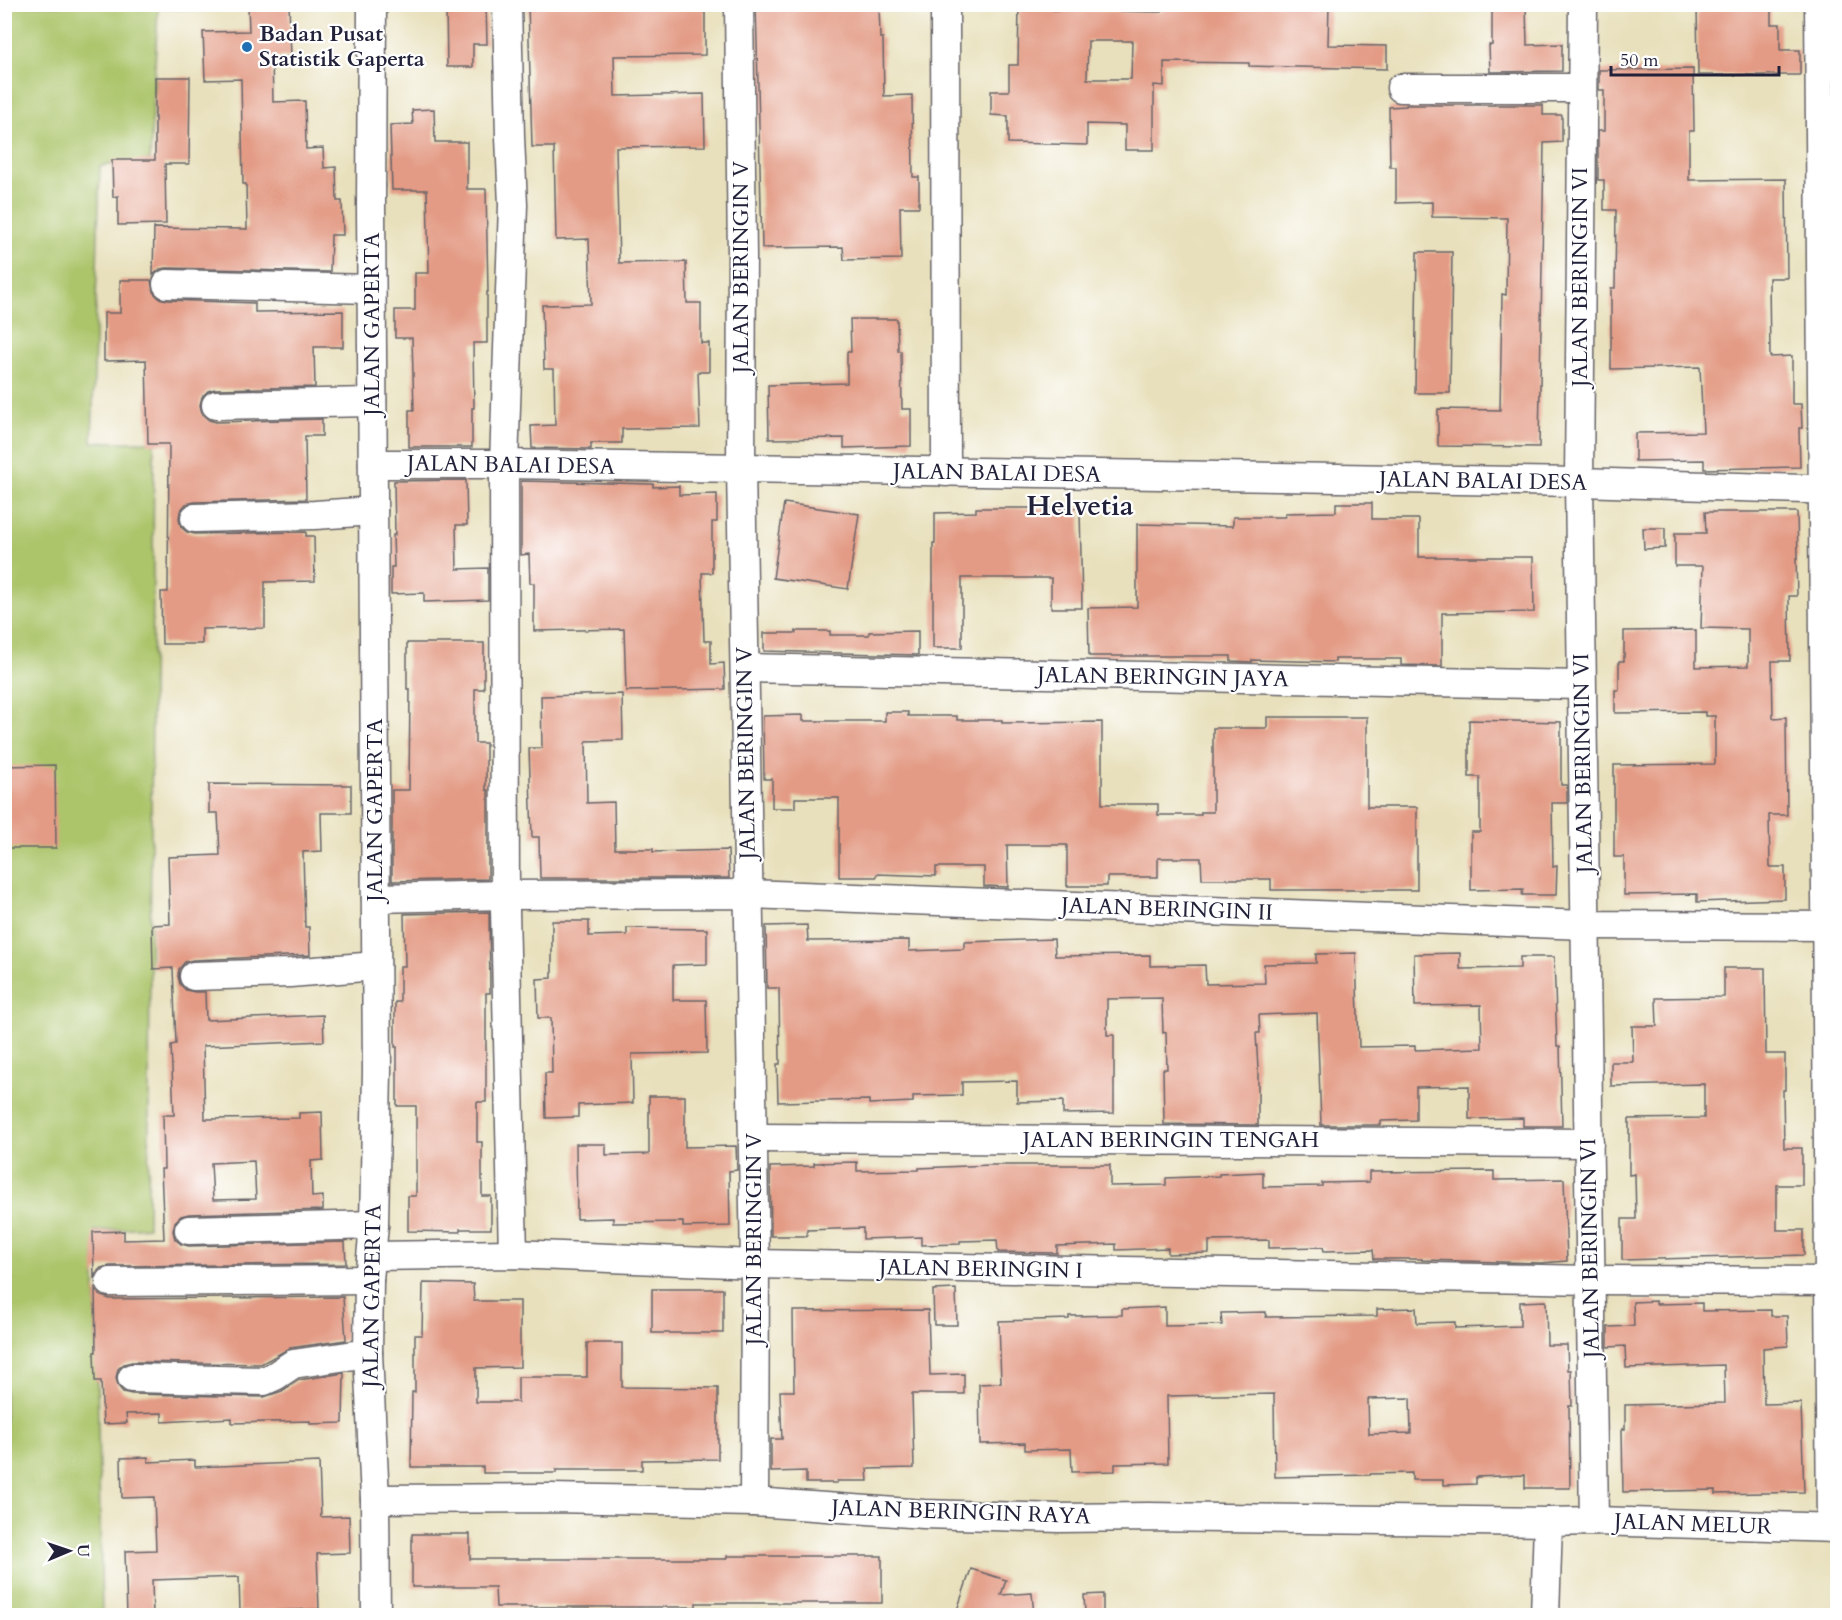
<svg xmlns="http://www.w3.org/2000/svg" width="1842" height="1620" font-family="Cardo,serif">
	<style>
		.green { fill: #acc56b; stroke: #677453; stroke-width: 1.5 }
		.building { fill: #e39b85; fill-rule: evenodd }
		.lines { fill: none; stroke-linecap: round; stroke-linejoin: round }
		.minor-casing { stroke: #676468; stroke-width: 31 }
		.minor { stroke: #fff; stroke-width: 28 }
		.poi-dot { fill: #1f6fb2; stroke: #fff; stroke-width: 2 }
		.labels { text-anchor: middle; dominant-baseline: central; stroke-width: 4.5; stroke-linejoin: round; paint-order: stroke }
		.poi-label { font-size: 22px; font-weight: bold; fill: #22223b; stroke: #fff; text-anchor: start }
		.street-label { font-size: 22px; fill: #22223b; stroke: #fff }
		.district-label { font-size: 28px; font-weight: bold; fill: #22223b; stroke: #fff }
	</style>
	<rect width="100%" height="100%" fill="#fff"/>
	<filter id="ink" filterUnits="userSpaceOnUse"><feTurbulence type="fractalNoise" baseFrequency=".0167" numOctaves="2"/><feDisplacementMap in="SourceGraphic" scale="12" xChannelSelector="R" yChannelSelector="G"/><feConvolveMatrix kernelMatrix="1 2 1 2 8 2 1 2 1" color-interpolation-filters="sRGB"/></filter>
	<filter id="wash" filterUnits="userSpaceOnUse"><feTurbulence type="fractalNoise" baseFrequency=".008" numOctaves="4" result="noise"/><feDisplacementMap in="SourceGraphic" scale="24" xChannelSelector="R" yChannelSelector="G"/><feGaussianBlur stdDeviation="1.35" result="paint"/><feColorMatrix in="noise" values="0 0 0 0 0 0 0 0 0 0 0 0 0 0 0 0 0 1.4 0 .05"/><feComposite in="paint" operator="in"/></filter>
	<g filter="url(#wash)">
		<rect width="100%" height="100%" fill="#e8e0bc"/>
		<polygon class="green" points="5,5 220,5 218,10 158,8 150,160 100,166 92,442 154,442 148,1227 94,1231 102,1615 5,1616"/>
		<g id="blocks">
			<g class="building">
				<polygon points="248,4 289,4 291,57 272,57 273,102 305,101 306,149 323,148 324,168 336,167 337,201 342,201 343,235 331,235 330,272 167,268 160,269 153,275 154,228 247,229 246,184 243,184 241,79 205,80 203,32 249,31"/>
				<polygon points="459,4 486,4 487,44 473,44 473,67 447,67 446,6"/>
				<polygon points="528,4 705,4 705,55 614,56 615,96 704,94 705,146 616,147 619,263 686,262 687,303 701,303 701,343 709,343 709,372 698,372 700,428 622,429 622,443 591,443 591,449 532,448 531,426 555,425 554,369 544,369 542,305 591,304 589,239 556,240 554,147 532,147"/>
				<polygon points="756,4 879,4 880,38 883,38 884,96 912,95 913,177 919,177 919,207 900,207 901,259 844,260 843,247 762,248"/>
				<path d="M1019 4H1053V10L1162 12V4H1329L1328 45 1387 46V69L1249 66V63L1164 62V86L1154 85V150H1125V125L1087 124V145L1008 143V116L991 115V91H1009V65H1018ZM1088 41H1132L1131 79H1087Z"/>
				<polygon points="1492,4 1526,4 1527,45 1562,44 1562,71 1490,72 1489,45 1492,45"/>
				<polygon points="1697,4 1771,4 1771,24 1780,24 1780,50 1800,50 1800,75 1698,75"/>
				<polygon points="1693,69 1694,131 1689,131 1689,180 1786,179 1787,278 1769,278 1770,357 1792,356 1792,404 1801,404 1802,428 1799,428 1800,467 1704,469 1704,460 1635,461 1635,433 1703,432 1700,367 1611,369 1611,288 1615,288 1616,210 1604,210 1604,180 1598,180 1598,131 1604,131 1604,90 1599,90 1599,70"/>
				<polygon points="155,77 190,77 189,164 165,164 166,224 118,225 118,196 113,197 112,160 155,160"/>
				<polygon points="1406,105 1543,105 1543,115 1562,115 1562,142 1544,143 1539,447 1438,446 1438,409 1500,410 1502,294 1506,295 1507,218 1432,217 1432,202 1396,203 1396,167 1390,167 1389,107 1406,106"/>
				<polygon points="434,109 435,142 467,142 467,189 486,189 488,292 487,292 487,343 473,343 474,408 472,408 472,447 409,447 409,410 414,410 412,338 395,338 395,310 415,310 415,273 429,273 427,190 392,190 390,125 413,124 412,110"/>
				<polygon points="1417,252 1452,252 1450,393 1415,393"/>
				<polygon points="120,280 151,280 153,292 159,298 167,300 255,303 255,312 343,311 343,347 314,347 315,387 215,389 208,391 202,397 200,405 202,414 209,420 216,422 322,419 322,436 305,436 306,499 195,502 186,504 180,511 179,519 181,527 187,532 195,534 306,532 306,536 314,536 315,581 265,582 265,628 202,629 202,644 162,644 161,592 168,592 169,444 148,444 146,360 104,361 104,313 120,313"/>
				<polygon points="850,319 897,319 898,351 901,351 902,409 911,409 911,446 844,448 844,438 769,439 768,385 847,383 847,352 851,352"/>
				<polygon points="466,480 467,525 456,525 457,569 488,568 488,600 424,602 424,593 391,594 391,567 394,567 393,535 395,535 394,481"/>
				<polygon points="521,481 653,484 653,487 679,486 679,495 717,494 717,522 712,522 712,573 702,573 704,641 711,641 711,664 724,663 725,689 626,691 624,629 534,631 534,583 530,583 529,554 521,555"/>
				<polygon points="784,503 859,514 848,589 773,578"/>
				<polygon points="1336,503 1372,503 1372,519 1419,519 1419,557 1533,557 1534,612 1442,613 1442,666 1401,665 1401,659 1335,659 1335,662 1252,660 1252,662 1231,661 1231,656 1089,656 1088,608 1137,607 1137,524 1233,526 1233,517 1285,517 1285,513 1336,512"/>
				<polygon points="976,508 1080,508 1082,608 1051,608 1051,578 962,578 962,648 933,648 933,543 935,543 935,513 976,512"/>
				<polygon points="1705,512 1797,512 1798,558 1796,558 1797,596 1789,596 1790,661 1772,661 1773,718 1786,717 1787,815 1769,815 1770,867 1785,867 1785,899 1697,902 1697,894 1624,895 1624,857 1614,857 1614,765 1715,764 1715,716 1705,716 1705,712 1615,713 1615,690 1619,690 1619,661 1624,661 1624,631 1696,630 1696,667 1748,666 1748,629 1701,628 1703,566 1675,566 1675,533 1706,533"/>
				<polygon points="1643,528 1665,528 1665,548 1644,549"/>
				<polygon points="796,631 830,631 830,635 869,635 869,632 918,631 918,655 764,651 764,633 796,633"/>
				<polygon points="407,643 484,643 484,689 475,689 475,743 486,743 486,790 488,790 488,879 392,881 392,790 409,790 410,689 407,689"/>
				<polygon points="622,694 623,740 586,741 587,803 614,802 615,849 653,849 653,852 728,850 729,878 540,878 539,837 532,837 529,748 542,748 541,696"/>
				<polygon points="885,712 908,712 908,716 957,716 957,720 1002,720 1002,723 1102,722 1102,804 1158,804 1158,815 1201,815 1201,812 1213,812 1213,728 1267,728 1267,717 1367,717 1367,807 1417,807 1417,890 1271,890 1271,879 1202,879 1201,858 1158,858 1158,877 1107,877 1107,886 1067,886 1067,845 1007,845 1008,887 984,886 984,867 936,867 936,876 877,874 877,877 839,877 839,798 795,798 795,808 772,808 772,779 764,779 763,716 803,715 803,721 885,721"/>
				<polygon points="1469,720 1561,722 1561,785 1567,785 1567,803 1552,803 1553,867 1557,866 1556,895 1522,895 1523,889 1471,890 1471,832 1480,832 1480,777 1469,777"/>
				<polygon points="55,765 56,848 4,848 4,766"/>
				<path d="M209 784 351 785V813H321L322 851 303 852 305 927H309L310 955 193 960 185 962 179 969 178 976 180 984 186 990 195 992H205L206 1020 323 1015 324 1041 203 1046 205 1119 299 1118V1113L322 1112 323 1160 311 1161 312 1197 323 1196V1210L189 1214 181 1216 175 1222 173 1231 175 1239 181 1244 189 1246 345 1242 346 1264 110 1266 101 1268 96 1273 94 1279 93 1232 124 1231V1240L164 1239 161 1169H164L163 1115H174L171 1045 176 1044 173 968 153 969 152 925 170 924 168 857 220 855 218 813H209ZM254 1161 256 1199 213 1200 211 1163Z"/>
				<polygon points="489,912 490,993 486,993 486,1102 477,1102 477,1142 482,1142 482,1196 491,1196 491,1229 460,1229 460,1232 408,1231 408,1196 416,1196 416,1106 397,1106 397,1047 395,1047 395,1002 400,1002 400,966 405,966 404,914"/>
				<polygon points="552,921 589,921 589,936 627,935 627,928 707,929 707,964 673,965 673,1000 706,1000 707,1053 632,1054 633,1103 578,1105 578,1117 546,1118 545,1073 552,1073 551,1018 538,1018 537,979 552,978"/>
				<polygon points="807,925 808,941 909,940 909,951 964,949 964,942 1054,939 1055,956 1150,955 1150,966 1205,965 1206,984 1265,983 1264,964 1316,963 1316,954 1356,953 1359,1047 1415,1046 1415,1050 1482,1048 1481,1005 1415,1006 1414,954 1460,953 1460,969 1520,968 1520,957 1554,957 1557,1046 1560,1046 1562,1126 1523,1126 1523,1118 1469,1119 1469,1086 1416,1087 1416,1120 1381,1121 1381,1125 1321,1125 1317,1013 1259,1015 1260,1033 1256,1033 1258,1069 1258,1125 1164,1124 1163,1069 1167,1069 1166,1032 1163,1033 1162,998 1107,999 1107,1035 1114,1035 1114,1113 1063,1114 1063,1101 1017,1102 1017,1081 962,1082 962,1095 913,1096 913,1102 869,1104 869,1100 778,1102 777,1064 780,1064 779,988 767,988 766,926"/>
				<polygon points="1724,968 1765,968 1766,1054 1785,1054 1785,1090 1783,1090 1784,1148 1802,1148 1802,1185 1777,1185 1777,1230 1804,1230 1804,1255 1622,1260 1622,1219 1636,1219 1635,1174 1629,1175 1629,1119 1704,1118 1704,1084 1611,1086 1611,1062 1633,1062 1632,1026 1657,1026 1656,998 1724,997"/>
				<polygon points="649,1096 685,1096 685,1147 736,1146 737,1170 729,1171 730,1226 683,1227 683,1222 613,1223 613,1218 577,1219 576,1144 606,1144 606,1155 649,1154"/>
				<polygon points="857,1162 857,1171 919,1170 919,1168 991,1165 1110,1165 1110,1186 1166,1185 1166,1178 1219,1176 1219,1174 1263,1172 1263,1187 1322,1186 1322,1183 1369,1182 1369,1172 1494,1171 1494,1180 1564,1179 1567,1261 1541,1263 1422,1260 1422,1259 1374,1259 1373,1250 1324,1251 1323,1247 1269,1248 1269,1240 1209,1241 1209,1253 1168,1254 1168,1248 1116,1250 1116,1244 1057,1246 1057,1253 998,1252 997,1240 960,1241 960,1244 921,1245 921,1237 863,1239 863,1228 807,1230 807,1236 771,1236 770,1167 814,1166 814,1163"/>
				<polygon points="423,1283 473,1284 474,1301 520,1301 520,1367 476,1368 476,1402 518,1402 518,1377 587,1377 587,1343 622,1343 622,1387 718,1388 718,1459 642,1460 642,1470 556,1470 556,1473 483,1473 483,1467 411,1467 412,1392 415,1392 415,1335 422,1335"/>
				<polygon points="95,1286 96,1291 101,1296 110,1299 343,1297 346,1340 290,1348 261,1364 132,1362 124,1364 118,1369 116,1378 118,1386 123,1392 132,1394 264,1397 282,1391 299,1380 344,1373 343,1423 310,1424 310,1421 232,1423 232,1418 162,1422 162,1413 126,1414 127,1423 103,1424 101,1381 95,1381 94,1352 96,1352"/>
				<rect x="652" y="1289" width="71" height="44"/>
				<polygon points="956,1289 957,1325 934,1325 933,1290"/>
				<path d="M1546 1301 1547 1345H1567L1568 1370H1571L1572 1406H1569L1570 1488H1525V1475L1476 1477V1484L1443 1485V1480H1412V1473L1370 1474V1475L1275 1477 1274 1394 1167 1396 1168 1463 1115 1464V1471L1072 1472 1071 1449 1025 1450V1443L980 1444 979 1384 1001 1383 999 1321 1069 1319V1316L1122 1315V1309L1165 1307V1326L1222 1325 1221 1313 1266 1312V1317L1377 1316V1309L1416 1308 1417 1323 1455 1322V1328L1520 1326V1302ZM1410 1398 1411 1433 1369 1434 1368 1399Z"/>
				<polygon points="1656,1301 1656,1304 1702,1303 1702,1311 1771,1310 1771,1316 1787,1316 1788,1346 1763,1348 1764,1404 1801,1403 1804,1492 1715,1494 1715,1490 1623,1492 1622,1429 1625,1429 1625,1405 1725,1403 1724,1365 1626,1368 1625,1346 1608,1347 1608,1327 1634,1326 1633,1302"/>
				<polygon points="928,1310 930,1375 964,1374 964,1394 912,1394 914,1468 867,1469 868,1481 837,1481 837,1483 806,1483 806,1471 771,1472 771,1439 782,1439 780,1391 794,1391 793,1311"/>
				<polygon points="148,1457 148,1462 195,1460 195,1467 319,1462 321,1517 349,1516 350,1553 317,1554 319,1609 240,1612 239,1577 152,1580 153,1616 127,1616 125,1551 156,1550 154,1497 122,1498 121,1458"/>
				<polygon points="412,1534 470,1534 470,1559 727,1559 727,1556 882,1556 882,1603 696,1603 696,1607 496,1607 495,1587 412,1587"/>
				<polygon points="971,1569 1006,1580 1001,1595 1032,1593 1034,1616 955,1616"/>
				<polygon points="1103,1594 1103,1613 1085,1613 1084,1595"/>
			</g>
		</g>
	</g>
	<g filter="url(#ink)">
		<use href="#blocks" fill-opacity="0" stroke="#676468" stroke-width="1.5"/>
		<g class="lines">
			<g class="minor-casing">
				<g id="minor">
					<polyline points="372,4 371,208 377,1071 374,1225 369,1280 368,1353 375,1499 376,1616"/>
					<polyline points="507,4 510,137 513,205 504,464 505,910 513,1254"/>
					<polyline points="739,4 742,257 741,468 755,1264 754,1502"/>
					<polyline points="945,4 946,472"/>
					<polyline points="1583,4 1579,482 1594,1521"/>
					<polyline points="1819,4 1831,1528"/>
					<polyline points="1401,88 1582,88"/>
					<polyline points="167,284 371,289"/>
					<polyline points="216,405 372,402"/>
					<polyline points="373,464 504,464 1579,482 1838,490"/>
					<polyline points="195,518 315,515 373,511"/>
					<polyline points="745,668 1581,685"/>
					<polyline points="376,898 505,895 749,894 1586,925 1838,926"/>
					<polyline points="194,976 290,973 376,966"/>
					<polyline points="754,1138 1589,1143"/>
					<polyline points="189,1230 374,1225"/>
					<polyline points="372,1256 513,1254 755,1264 1590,1280 1838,1281"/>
					<polyline points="110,1282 369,1280"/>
					<polyline points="132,1378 264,1381 275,1376 293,1364 368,1353"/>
					<polyline points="375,1499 551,1498 754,1502 924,1514 1059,1518 1148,1517 1548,1522 1594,1521 1838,1528"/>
					<polyline points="1545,1616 1548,1522"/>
				</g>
			</g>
			<use href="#minor" class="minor"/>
		</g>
	</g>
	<circle class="poi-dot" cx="247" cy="47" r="6"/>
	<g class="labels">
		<g class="poi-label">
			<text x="259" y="34">Badan Pusat<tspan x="259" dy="25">Statistik Gaperta</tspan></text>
		</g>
		<g class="street-label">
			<text transform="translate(741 267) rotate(-90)">JALAN BERINGIN V</text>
			<text transform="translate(1580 277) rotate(-90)">JALAN BERINGIN VI</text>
			<text transform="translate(372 324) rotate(-90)">JALAN GAPERTA</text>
			<text transform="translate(511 465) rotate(1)">JALAN BALAI DESA</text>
			<text transform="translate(997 473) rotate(1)">JALAN BALAI DESA</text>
			<text transform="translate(1483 481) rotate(1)">JALAN BALAI DESA</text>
			<text transform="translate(1163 677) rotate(1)">JALAN BERINGIN JAYA</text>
			<text transform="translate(746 753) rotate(-91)">JALAN BERINGIN V</text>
			<text transform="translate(1583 763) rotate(-91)">JALAN BERINGIN VI</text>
			<text transform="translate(375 810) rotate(-90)">JALAN GAPERTA</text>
			<text transform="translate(1167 909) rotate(2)">JALAN BERINGIN II</text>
			<text x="1171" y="1140">JALAN BERINGIN TENGAH</text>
			<text transform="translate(754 1239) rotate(-90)">JALAN BERINGIN V</text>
			<text transform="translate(1590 1248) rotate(-91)">JALAN BERINGIN VI</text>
			<text transform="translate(981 1269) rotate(1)">JALAN BERINGIN I</text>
			<text transform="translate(372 1296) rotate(-89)">JALAN GAPERTA</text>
			<text transform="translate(961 1512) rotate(2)">JALAN BERINGIN RAYA</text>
			<text transform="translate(1693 1524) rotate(2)">JALAN MELUR</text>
		</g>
		<g class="district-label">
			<text x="1080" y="506">Helvetia</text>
		</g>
	</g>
	<rect width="1842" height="1620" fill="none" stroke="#fff" stroke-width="24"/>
	<g transform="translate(69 1551) rotate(88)" stroke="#ffffff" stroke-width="4.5" paint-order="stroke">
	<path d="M0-4.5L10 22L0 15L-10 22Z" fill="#22223b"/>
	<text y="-9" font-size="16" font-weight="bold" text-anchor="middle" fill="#22223b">U</text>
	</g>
	<path d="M1611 66v9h168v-9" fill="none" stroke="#22223b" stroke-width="3"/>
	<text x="1620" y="66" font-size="18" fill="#22223b" stroke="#ffffff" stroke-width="4.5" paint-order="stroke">50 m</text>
</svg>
